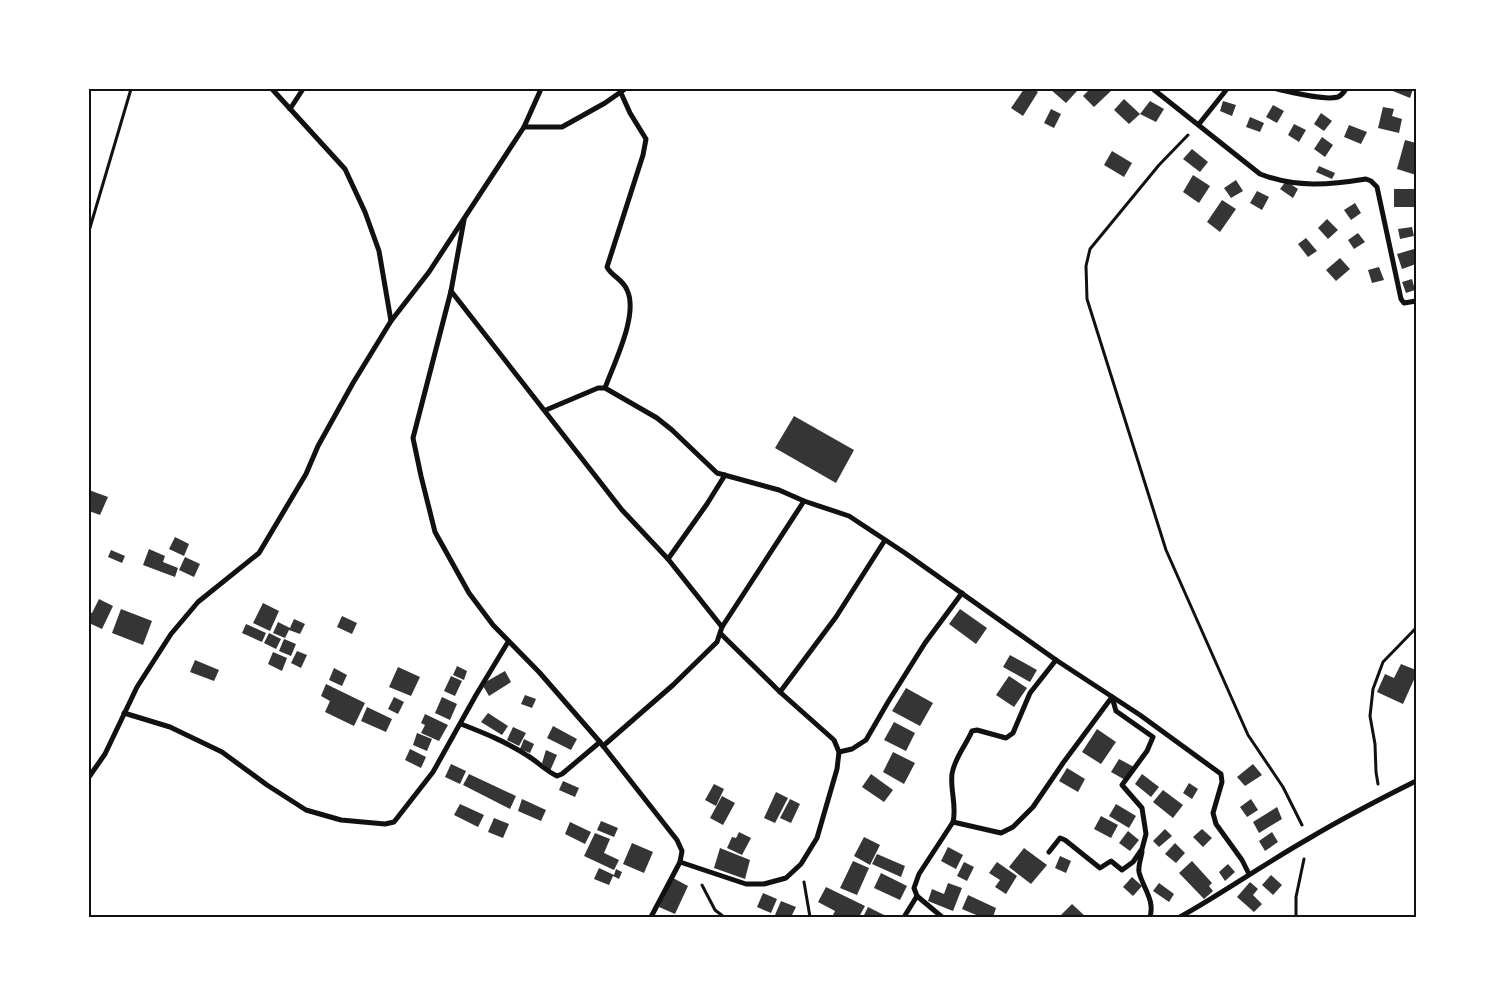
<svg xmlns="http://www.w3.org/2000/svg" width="1505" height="1006" font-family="Manrope,sans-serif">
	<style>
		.building { fill: #353535 }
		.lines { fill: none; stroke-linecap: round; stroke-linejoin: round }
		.path { stroke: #111; stroke-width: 3 }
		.minor { stroke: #111; stroke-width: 5 }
		.neatline { fill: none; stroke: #111; stroke-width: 2 }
	</style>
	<rect width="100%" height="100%" fill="#fff"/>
	<g class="building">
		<polygon points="1024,89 1033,89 1038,92 1023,116 1011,108"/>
		<polygon points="1050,89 1075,89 1077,91 1066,103"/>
		<polygon points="1090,89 1113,89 1094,107 1083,96"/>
		<polygon points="1388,89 1413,89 1410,98"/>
		<polygon points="1124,99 1140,114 1129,124 1114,110"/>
		<polygon points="1150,101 1164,109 1156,122 1140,114"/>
		<polygon points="1223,101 1236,105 1232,116 1220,111"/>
		<polygon points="1273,105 1284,111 1277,123 1266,117"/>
		<polygon points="1383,107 1394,109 1392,116 1402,119 1399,133 1378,128"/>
		<polygon points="1051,109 1061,114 1054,128 1044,123"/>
		<polygon points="1321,113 1332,121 1324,131 1314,124"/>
		<polygon points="1250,117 1264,123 1260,132 1246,127"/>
		<polygon points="1294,124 1306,130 1299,142 1288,135"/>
		<polygon points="1349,125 1367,132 1361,144 1344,137"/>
		<polygon points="1322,137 1333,145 1325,157 1314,149"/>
		<polygon points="1405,140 1416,143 1416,175 1397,169"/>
		<polygon points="1192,149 1208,162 1200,172 1183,159"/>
		<polygon points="1112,151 1132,163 1124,177 1104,165"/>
		<polygon points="1319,166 1335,173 1332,179 1316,172"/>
		<polygon points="1193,175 1210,186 1199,203 1183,192"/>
		<polygon points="1236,180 1243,191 1231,198 1224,188"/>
		<polygon points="1286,181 1298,189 1293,198 1280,189"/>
		<rect x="1394" y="189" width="22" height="18"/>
		<polygon points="1257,191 1269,197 1262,210 1250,203"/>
		<polygon points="1222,200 1236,209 1220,232 1207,222"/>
		<polygon points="1355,203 1361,213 1351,220 1344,210"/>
		<polygon points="1327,219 1338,230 1328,239 1318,228"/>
		<polygon points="1412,227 1414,236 1400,239 1398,229"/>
		<polygon points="1358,233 1365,242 1354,249 1348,240"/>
		<polygon points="1306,238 1317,251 1308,257 1298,244"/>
		<polygon points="1414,249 1416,264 1402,269 1397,254"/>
		<polygon points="1340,258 1350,269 1336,281 1326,270"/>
		<polygon points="1379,267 1384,280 1372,283 1368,270"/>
		<polygon points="1412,279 1415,290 1406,293 1402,282"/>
		<polygon points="794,416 854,450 836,483 775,448"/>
		<polygon points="89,490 108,497 100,515 89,511"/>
		<polygon points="175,537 189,544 184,556 169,549"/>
		<polygon points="149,549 165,556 163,562 178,568 175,577 143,565"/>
		<polygon points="111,550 125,556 122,563 108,557"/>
		<polygon points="185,557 200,564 194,577 179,570"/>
		<polygon points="99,599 113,606 102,629 89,623 89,612 92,613"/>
		<polygon points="263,603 279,611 270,631 253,623"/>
		<polygon points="121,609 152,621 143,645 112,633"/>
		<polygon points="960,609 987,628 976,644 949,624"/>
		<polygon points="342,616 357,623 352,634 337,627"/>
		<polygon points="294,619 305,624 300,634 289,630 285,638 273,633 278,622 290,628"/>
		<polygon points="246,624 266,633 262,642 242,633"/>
		<polygon points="269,633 281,639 276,649 264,643"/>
		<polygon points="284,639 296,644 291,656 279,651"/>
		<polygon points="297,651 307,655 301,668 291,663"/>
		<polygon points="273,652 287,658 282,671 268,664"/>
		<polygon points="1010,655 1037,670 1030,682 1003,667"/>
		<polygon points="195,660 219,670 214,681 190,672"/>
		<polygon points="1401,664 1416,670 1416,675 1403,704 1377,692 1385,674 1394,678"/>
		<polygon points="457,666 467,671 464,680 453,675"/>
		<polygon points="398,667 420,677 411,696 389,687"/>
		<polygon points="334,668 347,675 342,686 329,680"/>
		<polygon points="505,671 511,682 489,696 482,684"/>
		<polygon points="451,676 462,681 455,696 444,691"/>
		<polygon points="1009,676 1027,688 1014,707 996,695"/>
		<polygon points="326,684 365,703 354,726 325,712 330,701 321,696"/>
		<polygon points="906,688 933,703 920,726 892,711"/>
		<polygon points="525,695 536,699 532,708 521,704"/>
		<polygon points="394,697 404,702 398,714 388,709"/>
		<polygon points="442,697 457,704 450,720 435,713"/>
		<polygon points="367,707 392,719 386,732 361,721"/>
		<polygon points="488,713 508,726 502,735 481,722"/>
		<polygon points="425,714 448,725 439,741 421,733 425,725 421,723"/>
		<polygon points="894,722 915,733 906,751 884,740"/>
		<polygon points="553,726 577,739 571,750 547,738"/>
		<polygon points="513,727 526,733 519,746 507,740"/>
		<polygon points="1097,729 1116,742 1101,764 1082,752"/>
		<polygon points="417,733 432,739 427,751 413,745"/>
		<polygon points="524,739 534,744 530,753 520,749"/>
		<polygon points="410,749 426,757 421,768 405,760"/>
		<polygon points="546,750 557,755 550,771 542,763"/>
		<polygon points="893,752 915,763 904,784 883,772"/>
		<polygon points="1119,759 1134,767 1127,781 1111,772"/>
		<polygon points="451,764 466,771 460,784 445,777"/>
		<polygon points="1253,764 1262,775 1245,786 1237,777"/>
		<polygon points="1067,768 1085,779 1078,792 1059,781"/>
		<polygon points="469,774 516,796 510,809 463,785"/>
		<polygon points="871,774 893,790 884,802 862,787"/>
		<polygon points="1142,774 1159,787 1151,797 1135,784"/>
		<polygon points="563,781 579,788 575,797 559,790"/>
		<polygon points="1189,783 1198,789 1192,799 1183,793"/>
		<polygon points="714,784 724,789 716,806 705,800"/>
		<polygon points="1163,790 1183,805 1173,818 1153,802"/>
		<polygon points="776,792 788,798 775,823 764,818"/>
		<polygon points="722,796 735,803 723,825 710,818"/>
		<polygon points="522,799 546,810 541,821 518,811"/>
		<polygon points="790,799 800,804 791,823 780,818"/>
		<polygon points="1251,799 1258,810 1247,817 1240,807"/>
		<polygon points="460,804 484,815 478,827 454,815"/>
		<polygon points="1116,804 1136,816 1129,828 1109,816"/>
		<polygon points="1277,807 1282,819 1259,833 1253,822"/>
		<polygon points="1101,816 1118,825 1111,838 1094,829"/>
		<polygon points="494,818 509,824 503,838 488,832"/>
		<polygon points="601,821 618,828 614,837 597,830"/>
		<polygon points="570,822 591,832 585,844 565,834"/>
		<polygon points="1165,829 1172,836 1159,847 1153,841"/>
		<polygon points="1202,829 1212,838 1203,847 1193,837"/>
		<polygon points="1128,831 1139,840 1130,851 1119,843"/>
		<polygon points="739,832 751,838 742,855 727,848 732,837 736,838"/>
		<polygon points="1272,832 1278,842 1265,851 1259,841"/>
		<polygon points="595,833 610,839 604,853 619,860 614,870 584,856"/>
		<polygon points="864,837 880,845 870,865 854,856"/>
		<polygon points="632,843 653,852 644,873 623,864"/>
		<polygon points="1175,843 1185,853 1176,863 1165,854"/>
		<polygon points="948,847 963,855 956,869 941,861"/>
		<polygon points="720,848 750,860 745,879 714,868"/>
		<polygon points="1024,848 1047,865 1031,884 1009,867"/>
		<polygon points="877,854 905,866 901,877 872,864"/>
		<polygon points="1060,856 1071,861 1066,873 1055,868"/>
		<polygon points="853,861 869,868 857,895 840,888"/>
		<polygon points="1192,861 1212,883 1209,886 1213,891 1204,899 1179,873"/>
		<polygon points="964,862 974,867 967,881 957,876"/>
		<polygon points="997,862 1017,876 1006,894 995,887 1000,880 989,873"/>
		<polygon points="1228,864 1235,872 1225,881 1219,872"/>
		<polygon points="599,868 614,875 616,869 622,872 619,879 613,876 609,885 594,879"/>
		<polygon points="881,873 907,886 900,900 874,888"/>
		<polygon points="1271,875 1282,885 1273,895 1262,885"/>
		<polygon points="1132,877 1142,886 1133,896 1123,887"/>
		<polygon points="673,878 688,886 675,914 659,907"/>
		<polygon points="1250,882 1258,889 1253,895 1262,904 1254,912 1237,897"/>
		<polygon points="948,883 962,888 953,911 928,901 932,889 944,894"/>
		<polygon points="1159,883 1174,894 1169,902 1153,891"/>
		<polygon points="826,887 865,906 859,917 832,917 835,911 818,902"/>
		<polygon points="763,893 777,899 771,913 757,907"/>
		<polygon points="968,895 996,908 993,917 981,917 962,909"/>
		<polygon points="781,901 796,907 791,917 782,917 775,915"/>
		<polygon points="1072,904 1086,917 1063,917 1061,915"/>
		<polygon points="868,907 888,917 863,917"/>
	</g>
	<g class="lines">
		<g class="path">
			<polyline points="1188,135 1159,165 1090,249 1086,266 1087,299 1166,550 1248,735 1283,787 1302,825"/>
			<polyline points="89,231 131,89"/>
			<polyline points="1378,784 1376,772 1375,744 1370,716 1373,689 1383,662 1416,628"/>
			<polyline points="804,882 810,917"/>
			<polyline points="702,885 715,910 724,917"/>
			<polyline points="1296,917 1296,897 1304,859"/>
		</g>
		<g class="minor">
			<polyline points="272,89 345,169 365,212 379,251 391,321"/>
			<path d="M1153 89 1260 174C1296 188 1329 185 1366 179L1371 181 1377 187 1401 299 1404 303 1416 301"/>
			<path d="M1277 89C1291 92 1324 101 1338 97 1342 95 1344 92 1346 89"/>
			<polyline points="290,109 303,89"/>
			<polyline points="1199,124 1227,89"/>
			<polyline points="524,127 562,127 605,103 625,89"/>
			<polyline points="464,220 451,291 413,438 421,476 435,532 469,593 493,625 539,672 600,742 677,840 682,851 680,862 651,917"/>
			<polyline points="451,291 622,510 668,559 722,627 717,642 673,685 603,746"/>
			<path d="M605 388C614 363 639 314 627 290 623 279 611 276 607 267L643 155 646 139 630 113 621 93"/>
			<polyline points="546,410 598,388 605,388 657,418 672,430 717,473 779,490 804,501 849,516 905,553 1056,660 1140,715 1221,774 1222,782 1213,813 1216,824 1242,860 1249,874"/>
			<polyline points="668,559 707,504 725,475"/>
			<polyline points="722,627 804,501"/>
			<polyline points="780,692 836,617 885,540"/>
			<polyline points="124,713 170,727 222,752 267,785 306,810 341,820 385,824 394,822 433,772 476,695 508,642"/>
			<path d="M461 724C484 733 507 742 528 756 538 762 546 771 557 776L562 774 600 742"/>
			<polyline points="839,752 852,749 866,740 888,702 925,643 962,593"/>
			<polyline points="89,777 105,754 137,687 171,634 198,602 259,553 306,474 318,446 353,383 391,321 429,272 524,127 541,89"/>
			<polyline points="953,822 1001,833 1013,827 1033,807 1063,763 1112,697"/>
			<polyline points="1049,852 1060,838 1065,840 1100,868 1111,861 1122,870 1133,862 1142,849 1146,834 1142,808 1122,785 1147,751 1153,737 1116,711 1112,697"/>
			<path d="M1142 852C1141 858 1138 866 1139 872 1143 888 1155 900 1150 917"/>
			<polyline points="680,862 746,884 764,884 786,878 801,864 817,838 837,769 839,752 834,740 780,692 721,634"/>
			<polyline points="904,917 917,896"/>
			<path d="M942 917 917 896 914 888 919 874 953 822C957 806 950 790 952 774 954 759 966 745 972 731L977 730 1006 738 1013 733 1030 693 1056 660"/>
			<path d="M1180 917C1223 893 1264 864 1308 839 1343 818 1380 799 1416 781"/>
		</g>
	</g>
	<rect width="1505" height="1006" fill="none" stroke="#ffffff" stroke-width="180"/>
	<rect x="90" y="90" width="1325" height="826" class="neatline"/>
</svg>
